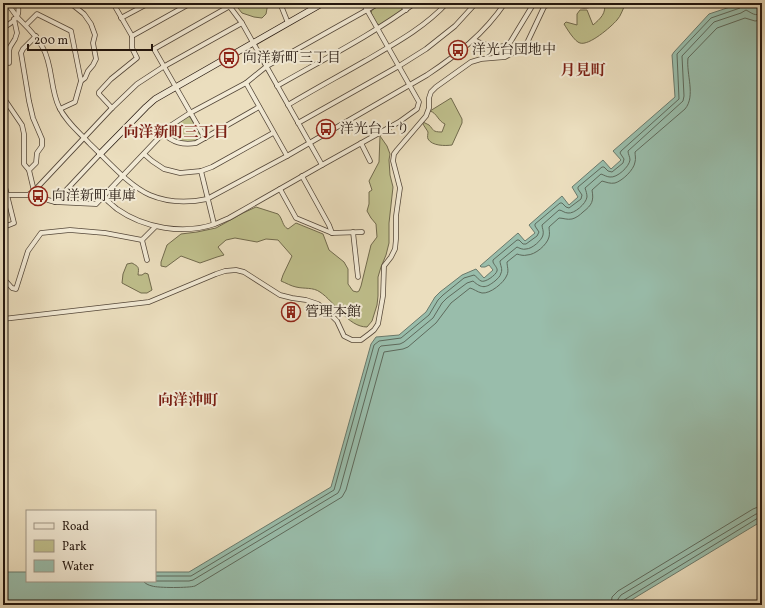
<svg xmlns="http://www.w3.org/2000/svg" width="765" height="608" font-family="Vollkorn,'Noto Serif JP',serif">
	<style>
		.green { fill: #bfbf8c; stroke: #716a4d }
		.water { fill: #99bdab; stroke: #6a7a6c }
		.lines { fill: none; stroke-linecap: round; stroke-linejoin: round }
		.shore { stroke: #5e6a5c; stroke-width: 1 }
		.street-casing { stroke: #55483a; stroke-width: 5.5 }
		.secondary-casing { stroke: #23160e; stroke-width: 7 }
		.street { stroke: #f2ead5; stroke-width: 4 }
		.secondary { stroke: #f2ead5; stroke-width: 5.5 }
		.labels { text-anchor: middle; dominant-baseline: central; stroke-width: 4; stroke-linejoin: round; paint-order: stroke }
		.poi-label { font-size: 14px; fill: #23160e; stroke: #f2ead5; text-anchor: start }
		.neighbourhood-label { font-size: 15px; font-weight: bold; fill: #7a1f14; stroke: #f2ead5 }
	</style>
	<rect width="100%" height="100%" fill="#ebdebe"/>
	<filter id="stains"><feTurbulence type="fractalNoise" baseFrequency=".005" numOctaves="4"/><feColorMatrix values="0 0 0 0 .2 0 0 0 0 .09 0 0 0 0 .02 0 0 0 .5 -.17"/></filter>
	<radialGradient id="worn" r=".72"><stop offset=".6" stop-color="#630" stop-opacity="0"/><stop offset="1" stop-color="#630" stop-opacity=".3"/></radialGradient>
	<g class="green">
		<polygon points="234,3 268,3 266,14 262,18 254,17 242,13"/>
		<polygon points="383,3 399,3 403,8 403,10 380,25 377,24 371,13 372,10"/>
		<path d="M604 3H626C623 8 621 16 617 20 611 27 589 46 580 43 575 42 567 29 564 24L566 22 577 25V14L580 10H587L593 25C600 19 607 13 604 3Z"/>
		<path d="M451 98 462 119V123L452 145C445 146 432 146 428 139 427 137 428 134 428 132 427 130 424 126 423 124V122C425 123 427 124 429 125 434 130 432 132 442 132L445 124C438 121 437 113 430 111Z"/>
		<path d="M188 116 190 117 201 136 200 138C197 140 194 142 190 142 182 143 170 140 167 131L174 125Z"/>
		<path d="M380 136 387 146 390 154 389 160 390 175 393 187 389 223V243L386 255 381 267 378 277V296L377 305 372 321 367 327C348 327 335 302 320 292 313 287 304 289 296 287 291 286 286 283 281 281L283 275 292 256 278 240 266 239 257 242 235 238 226 240 218 247 224 255 217 257 200 263 181 256 166 267 161 266V262L167 245 181 234 197 232 216 228 243 213 256 207 278 214C283 219 282 226 288 229L296 223 323 234 329 250 344 262 348 269V284L353 291 357 292 359 291 361 286 371 245 377 237 376 224 371 218 367 211 369 204V192L372 190 369 181 379 162Z"/>
		<path d="M132 263C139 267 139 267 138 275H142L145 273 148 274 152 290 147 293H141L122 283 123 274 127 264Z"/>
	</g>
	<polygon class="water" points="742,3 753,3 756,7 759,3 762,3 762,521 623,605 3,605 3,572 27,572 27,581 155,581 155,572 189,572 331,487 371,344 376,337 399,335 426,312 435,297 440,292 462,275 476,269 484,278 493,270 489,265 485,267 481,267 480,266 518,233 525,241 535,233 529,225 562,196 569,205 578,197 572,187 603,160 611,169 621,160 613,151 675,97 672,55 674,52 709,14"/>
	<g class="lines">
		<g class="shore">
			<path d="M155 576H191L334 490 374 345 379 341 401 338 429 315 438 300 443 295 464 278 474 275C476 276 479 280 481 281 485 283 496 275 497 271 498 268 494 265 493 262V260L517 240H519L523 244H526L537 236 539 232 535 226V224L560 203H562L566 207 569 208 581 199 582 195 578 189V187L602 167H604L608 171 612 172 623 163 624 159 620 153 621 151 679 99 677 54 711 18 740 8 742 6V3"/>
			<path d="M143 581C146 584 148 585 152 586 158 588 189 588 195 586L342 497 346 490 384 352 403 349 408 347 436 323 451 303 470 288C474 289 477 292 482 293 490 294 504 283 507 275 509 271 507 266 507 262L517 254C520 255 524 256 527 255 535 255 547 245 549 237 550 233 549 230 549 227L559 218C563 218 567 220 572 219 576 218 580 215 583 212 592 205 594 201 592 190L602 181C606 182 610 184 615 183 622 181 634 170 635 162 636 159 635 155 635 152L685 109C696 96 686 74 688 58L717 28 745 18 755 21 762 20"/>
			<path d="M155 581H189L193 580 338 493 340 489 379 348 381 346 400 344 404 342 433 318 442 303 447 298 467 283 473 281C482 289 486 288 495 281 498 278 500 277 501 273 503 269 500 265 500 261L517 247C519 248 523 250 526 249 532 249 542 240 543 235 544 231 542 228 542 225L559 210C562 210 564 213 568 213 574 214 586 204 587 197 587 194 586 191 585 188L601 174C604 175 607 177 610 177 617 178 629 167 630 160 630 157 628 154 628 151L683 101 684 96 682 56 714 22 741 13 746 10C752 13 755 17 762 13"/>
			<polyline points="611,605 612,597 618,591 753,509 758,507 762,507"/>
			<polyline points="617,605 618,599 621,595 756,514 762,513"/>
			<polyline points="622,605 622,602 624,600 758,518 762,518"/>
		</g>
		<g class="street-casing">
			<g id="street">
				<path d="M7 3C11 8 14 13 18 18 27 27 37 36 43 48 53 66 50 89 59 107 66 122 79 132 90 144 107 160 129 186 150 195 169 203 188 203 207 199L287 156 427 75C457 55 484 34 505 3"/>
				<polyline points="65,3 65,4 71,4 74,6 84,14 91,24 95,35 93,43 96,59 93,65 88,71 85,78 81,81"/>
				<polyline points="227,3 242,23 322,165"/>
				<polyline points="280,3 288,23"/>
				<polyline points="401,3 406,10"/>
				<path d="M570 3C578 5 587 8 595 3"/>
				<polyline points="121,18 149,3"/>
				<polyline points="26,25 37,14 71,31 81,81 75,102 60,109"/>
				<path d="M3 28C8 25 17 20 18 14 19 11 18 6 18 3"/>
				<polyline points="36,36 23,49 21,53 29,101 33,118 42,139 42,146 37,153 36,163 29,170 34,191 48,200 55,202 96,204 170,126 190,113 246,83 267,66 367,10 379,3"/>
				<polyline points="132,36 191,3"/>
				<path d="M474 40C481 44 498 49 506 45 508 44 510 43 511 41L534 3"/>
				<polyline points="9,63 9,51 10,47 15,39 17,33 14,19"/>
				<polyline points="246,83 287,156"/>
				<path d="M277 86C324 59 372 35 415 3"/>
				<polyline points="3,97 22,125 24,134 24,164 29,170"/>
				<path d="M288 105C313 90 339 76 365 61 394 44 424 28 447 3"/>
				<polyline points="112,108 99,94 99,92 111,79 137,58 132,48 132,36 113,3"/>
				<polyline points="298,123 399,66 426,49 455,26 476,3"/>
				<path d="M163 133C173 143 183 145 196 143L259 107"/>
				<polyline points="205,138 154,49 230,6"/>
				<polyline points="361,143 370,161"/>
				<polyline points="144,154 152,161 164,169 180,173 201,171 212,167 273,133"/>
				<polyline points="201,171 214,224"/>
				<polyline points="302,176 329,225 332,233"/>
				<polyline points="3,179 14,223 4,227 3,229"/>
				<polyline points="280,189 296,218 332,233 362,232"/>
				<polyline points="3,195 28,195 34,191 112,108 137,84 163,67 242,23"/>
				<path d="M103 197C108 201 112 205 117 209 144 228 183 235 215 224 220 222 224 220 229 218L322 165 399 122 417 109 419 102 363 3"/>
				<polyline points="55,202 100,154"/>
				<polyline points="353,232 358,277"/>
				<polyline points="142,240 147,260"/>
				<polyline points="3,278 12,288 16,289 28,251 41,233 70,230 105,233 142,240 155,227"/>
				<polyline points="3,319 149,302 216,274 225,271 236,270 244,272 280,295 292,298 306,300 318,304 327,311 337,321 344,336 352,340 361,340 369,334 374,330 378,324 383,296 384,266 391,257 395,249 396,239 396,216 400,188 393,161 394,154 397,150 426,116 429,108 429,98 431,92 436,87 471,62 481,59 505,57 522,48 527,43 544,7 550,3"/>
			</g>
		</g>
		<g class="secondary-casing">
			<polyline id="secondary" points="100,154 146,107 155,99 323,3"/>
		</g>
		<use href="#street" class="street"/>
		<use href="#secondary" class="secondary"/>
	</g>
	<defs>
		<g id="bus-ring" transform="scale(1)"><circle r="9.5" fill="#f2ead5" stroke="#8f2418" stroke-width="1.5"/><path d="M-5-6H5V4H4V6H2V4H-2V6H-4V4H-5ZM-3.5-4V0h7V-4ZM-3.5 1.2v1.5H-2V1.2ZM2 1.2v1.5H3.5V1.2Z" fill="#8f2418"/></g>
		<g id="building-ring" transform="scale(1)"><circle r="9.5" fill="#f2ead5" stroke="#8f2418" stroke-width="1.5"/><path d="M-4-6H4V6H1V3H-1V6H-4ZM-2.5-4.3h1.7v1.8h-1.7ZM.8-4.3h1.7v1.8H.8ZM-2.5-1h1.7V.8h-1.7ZM.8-1h1.7V.8H.8Z" fill="#8f2418"/></g>
	</defs>
	<g fill-rule="evenodd">
		<use href="#bus-ring" x="458" y="50"/>
		<use href="#bus-ring" x="229" y="58"/>
		<use href="#bus-ring" x="326" y="129"/>
		<use href="#bus-ring" x="38" y="196"/>
		<use href="#building-ring" x="291" y="312"/>
	</g>
	<g class="labels">
		<g class="poi-label">
			<text x="472" y="50">洋光台団地中</text>
			<text x="243" y="58">向洋新町三丁目</text>
			<text x="340" y="129">洋光台上り</text>
			<text x="52" y="196">向洋新町車庫</text>
			<text x="305" y="312">管理本館</text>
		</g>
		<g class="neighbourhood-label">
			<text x="583" y="71">月見町</text>
			<text x="176" y="133">向洋新町三丁目</text>
			<text x="188" y="401">向洋沖町</text>
		</g>
	</g>
	<rect width="765" height="608" fill="none" stroke="#ebdebe" stroke-width="16"/>
	<rect x="4" y="4" width="757" height="600" fill="none" stroke="#23160e" stroke-width="2"/>
	<rect x="8" y="8" width="749" height="592" fill="none" stroke="#23160e"/>
	<rect x="26" y="510" width="130" height="72" fill="#f2ead5" stroke="#9f9585"/>
	<rect x="34" y="523" width="20" height="6" fill="#f2ead5" stroke="#9f9585"/>
	<text x="62" y="530" font-size="12" fill="#23160e">Road</text>
	<rect x="34" y="540" width="20" height="12" fill="#bfbf8c" stroke="#9f9585"/>
	<text x="62" y="550" font-size="12" fill="#23160e">Park</text>
	<rect x="34" y="560" width="20" height="12" fill="#99bdab" stroke="#9f9585"/>
	<text x="62" y="570" font-size="12" fill="#23160e">Water</text>
	<path d="M28 44v6h124v-6" fill="none" stroke="#23160e" stroke-width="2"/>
	<text x="34" y="44" font-size="12" fill="#23160e" stroke="#f2ead5" stroke-width="3" paint-order="stroke">200 m</text>
	<rect width="100%" height="100%" filter="url(#stains)"/>
	<rect width="100%" height="100%" fill="url(#worn)"/>
</svg>
